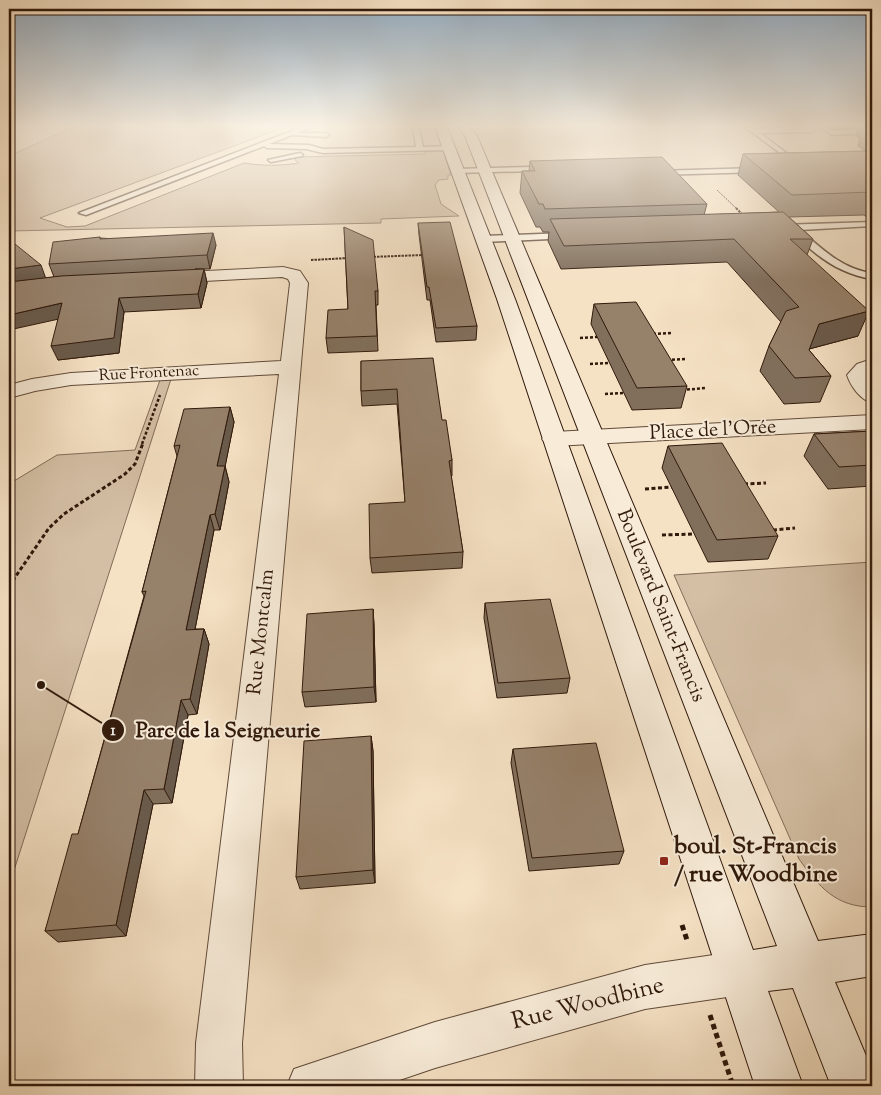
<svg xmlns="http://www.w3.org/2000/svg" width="881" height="1095" font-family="'Sorts Mill Goudy',serif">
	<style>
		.green { fill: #d4bfa5; stroke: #826c58 }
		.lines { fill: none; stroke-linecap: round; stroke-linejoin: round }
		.lane-casing { stroke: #614b39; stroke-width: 3 }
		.street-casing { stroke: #614b39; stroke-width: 2 }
		.secondary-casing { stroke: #30190b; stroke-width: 2 }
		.path-far4 { stroke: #30190b; stroke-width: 1; stroke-dasharray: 2 1; stroke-linecap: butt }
		.path-far3 { stroke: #30190b; stroke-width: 2; stroke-dasharray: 2.5 1; stroke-linecap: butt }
		.path-far2 { stroke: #30190b; stroke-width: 2.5; stroke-dasharray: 3 2; stroke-linecap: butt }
		.path-far1 { stroke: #30190b; stroke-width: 3; stroke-dasharray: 4 2.5; stroke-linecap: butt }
		.path { stroke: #30190b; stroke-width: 5; stroke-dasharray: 5.5 4; stroke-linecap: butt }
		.lane { fill: #f8ecd9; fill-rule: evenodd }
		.street { fill: #f8ecd9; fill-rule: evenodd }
		.secondary { fill: #f8ecd9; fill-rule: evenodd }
		.wall { fill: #816f5c; stroke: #30190b }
		.shaded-wall { fill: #695a4b; stroke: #30190b }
		.building { fill: #96816b; stroke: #30190b }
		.poi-dot { fill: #8f2418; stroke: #f8ecd9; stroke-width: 2 }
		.labels { text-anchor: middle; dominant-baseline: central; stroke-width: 4; stroke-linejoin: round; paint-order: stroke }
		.far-street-label { font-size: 16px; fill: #30190b; stroke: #f8ecd9 }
		.street-label { font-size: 20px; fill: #30190b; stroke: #f8ecd9 }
		.near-poi-label { font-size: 24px; font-weight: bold; fill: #30190b; stroke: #f8ecd9; text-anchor: start }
		.near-street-label { font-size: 24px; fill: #30190b; stroke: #f8ecd9 }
		.leader { fill: none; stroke: #30190b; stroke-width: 2 }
		.callout-dot { fill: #30190b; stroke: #f8ecd9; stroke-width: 2 }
		.mark-label { font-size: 15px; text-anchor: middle; font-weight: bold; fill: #fff }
		.callout-label { font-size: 21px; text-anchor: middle; font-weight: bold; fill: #30190b; stroke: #f8ecd9; stroke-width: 4; stroke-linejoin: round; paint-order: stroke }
	</style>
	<rect width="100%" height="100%" fill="#f5e1c4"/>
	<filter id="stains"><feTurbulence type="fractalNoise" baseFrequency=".004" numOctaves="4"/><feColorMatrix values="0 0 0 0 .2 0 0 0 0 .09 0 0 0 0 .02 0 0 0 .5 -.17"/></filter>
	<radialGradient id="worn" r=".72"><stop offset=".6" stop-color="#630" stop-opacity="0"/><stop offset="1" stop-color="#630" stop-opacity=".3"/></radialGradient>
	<g class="green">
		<path d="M73 127H285L40 218 67 227 85 226 244 163C263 166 280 166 299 163L295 160 296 157 426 154 425 151 443 150 451 175H448V179L439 180 435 185 441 204 459 216 381 219V223L9 231V156Z"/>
		<polygon points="171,379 9,886 9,484 57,455 135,450 160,380"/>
		<path d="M872 562V907C836 907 819 887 799 859L674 575Z"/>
	</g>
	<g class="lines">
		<g class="lane-casing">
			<g id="lane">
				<polygon points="302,127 311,127 298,133 326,133 329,135 326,137 292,135 269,144 309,145 323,149 416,147 413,127 419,127 423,147 448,146 451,148 448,150 323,153 306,149 267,148 264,146 86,215 79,213"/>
				<polygon points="745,127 755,129 812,127 815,130 812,132 760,133 801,164 803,165 799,167"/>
				<polygon points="820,127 827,127 833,131 872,129 872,133 832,135"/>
				<polygon points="300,153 303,155 302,156 271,162 268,160"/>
				<polygon points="531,167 535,169 534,171 456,173 452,171 456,169"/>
				<polygon points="758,168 762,170 761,172 656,175 652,173 656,171"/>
				<path d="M872 222V226L800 230C822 249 842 269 872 273V279C840 274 813 255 792 230L780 231 776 228 780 225Z"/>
				<polygon points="567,233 571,236 570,238 484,242 480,239 484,236"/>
			</g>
		</g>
		<g class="street-casing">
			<g id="street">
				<polygon points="283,267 300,271 308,283 242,1043 243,1086 195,1086 196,1043 279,374 71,385 35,391 9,398 9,385 32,379 71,373 281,361 290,283 288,279 282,277 167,283 161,282 158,278 161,274 167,273"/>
				<path d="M872 359V372L868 376 872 383V403C860 399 851 387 847 375L857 364Z"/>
				<polygon points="872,415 872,429 554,446 546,444 542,439 546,434 554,432"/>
				<polygon points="741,951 756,958 763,973 756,988 741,995 645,1009 435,1068 382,1086 287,1086 294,1069 435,1022 645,965"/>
			</g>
		</g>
		<g class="secondary-casing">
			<polygon id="secondary" points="435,127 447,127 515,299 753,950 777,946 465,136 458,127 470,127 477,136 818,941 872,934 872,976 835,982 872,1070 872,1086 831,1086 793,988 768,991 803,1086 755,1086 497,299"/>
		</g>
		<polyline class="path-far4" points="717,190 737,209"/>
		<g class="path-far3">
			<polyline points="736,208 743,215"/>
			<polyline points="370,257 424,255"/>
			<polyline points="311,260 349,258"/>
		</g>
		<g class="path-far2">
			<polyline points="653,334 671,333"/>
			<polyline points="580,338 597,337"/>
			<polyline points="667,360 687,359"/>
			<polyline points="590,364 609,363"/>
			<polyline points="682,390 706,388"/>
			<polyline points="605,394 624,393"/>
			<polyline points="142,444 160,395"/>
		</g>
		<g class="path-far1">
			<polyline points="744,484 766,483"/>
			<polyline points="645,489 672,487"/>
			<polyline points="773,530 795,528"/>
			<polyline points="662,535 694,534"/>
			<polyline points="9,586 49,528 64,514 125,474 135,464 143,443"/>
		</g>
		<g class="path">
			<polyline points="682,925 688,943"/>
			<polyline points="710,1015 733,1086"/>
		</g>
		<use href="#lane" class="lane"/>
		<use href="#street" class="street"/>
		<use href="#secondary" class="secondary"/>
	</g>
	<g class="wall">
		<polygon points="830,127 872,127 872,221 864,215 789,217 813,239 807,255 858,336 809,349 809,350 831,376 820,402 784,404 760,371 769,346 781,322 727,262 561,269 548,241 549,232 543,232 540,227 536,227 520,193 522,171 529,171 530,161 707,204 704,215 779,212 738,175 743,154 866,151 858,146 860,138 856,136 858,128 834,129"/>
		<polygon points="418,223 477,326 476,340 436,342 430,300 427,300 419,235"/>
		<polygon points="344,227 378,291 378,305 376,305 378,351 328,353 326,338 348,309"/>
		<polygon points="100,237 100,238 216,245 210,269 195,269 204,269 207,283 201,308 124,312 119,353 58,360 58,319 46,278 54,277 49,264"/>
		<polygon points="594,304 687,386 681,408 632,410 591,324"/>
		<polygon points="361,361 442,420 452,460 452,476 451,476 463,552 462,568 372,573 370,558 405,502 397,404 362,406 361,391"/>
		<polygon points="230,407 234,422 225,466 229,482 220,530 214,530 195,629 204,629 209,644 197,714 188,715 172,803 153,804 126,936 58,942 45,931 78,834 144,596 142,592 177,456 174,446"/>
		<polygon points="872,431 872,486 828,489 804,456 814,434"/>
		<polygon points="668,446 778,536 768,559 708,562 662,468"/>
		<polygon points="485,603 570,678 567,693 497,698 484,618"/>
		<polygon points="373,609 374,625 376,702 305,707 302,692"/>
		<polygon points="371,736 373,751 375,883 300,889 296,877"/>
		<polygon points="513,749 624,851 619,864 529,871 511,763"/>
	</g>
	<g class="shaded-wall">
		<polygon points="213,233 216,245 210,269 207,255"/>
		<polygon points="41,265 46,279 9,283 9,269"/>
		<polygon points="204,269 207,283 201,308 198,294"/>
		<polygon points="119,298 124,312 119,353 58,360 51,346"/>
		<polygon points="62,303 68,317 9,330 9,315"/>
		<polygon points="869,311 858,336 809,349 819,324"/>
		<polygon points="230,407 234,422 222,482 217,466"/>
		<polygon points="225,466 229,482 220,530 215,514"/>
		<polygon points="210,515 214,530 192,645 186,630"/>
		<polygon points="373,609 374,625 376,702 374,687"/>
		<polygon points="204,629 209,644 197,714 190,699"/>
		<polygon points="181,700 188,715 172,803 164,789"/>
		<polygon points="371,736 373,751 375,883 373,870"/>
		<polygon points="144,790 153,804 126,936 116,925"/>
	</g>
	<g class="building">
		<polygon points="872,151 872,192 792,195 743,154"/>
		<polygon points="662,157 707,204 545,209 543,204 539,204 522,171 535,171 530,161"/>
		<polygon points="783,212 813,239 790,239 869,311 819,324 809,350 831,376 795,378 769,346 786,311 799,307 734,239 564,246 550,219"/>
		<polygon points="450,222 477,326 436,328 429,287 427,287 418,223"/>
		<polygon points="344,227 373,240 378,291 375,291 377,336 326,338 328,310 348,309"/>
		<polygon points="213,233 207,255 49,264 53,242 100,237 100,239"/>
		<polygon points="15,244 41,265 9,269 9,246"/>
		<polygon points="204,269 198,294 119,298 114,338 51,346 62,303 9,315 9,282 61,276"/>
		<polygon points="636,302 687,386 637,388 594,304"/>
		<polygon points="433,358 442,420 446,420 452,460 449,461 463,552 370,558 369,504 405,502 397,389 361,391 361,361"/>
		<polygon points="230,407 217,466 225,466 215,514 210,515 186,630 204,629 190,699 181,700 164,789 144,790 116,925 45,931 72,834 78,834 146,591 142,592 180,445 174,446 184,409"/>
		<polygon points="872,431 872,465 839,467 814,434"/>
		<polygon points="722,443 778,536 717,540 668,446"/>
		<polygon points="550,599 570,678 498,683 485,603"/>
		<polygon points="373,609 374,687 302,692 307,614"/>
		<polygon points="371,736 373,870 296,877 304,741"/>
		<polygon points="596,743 624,851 532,858 513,749"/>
	</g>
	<linearGradient id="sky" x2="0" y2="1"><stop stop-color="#92abc0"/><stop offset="0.45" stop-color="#faf2e4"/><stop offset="1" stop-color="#faf2e4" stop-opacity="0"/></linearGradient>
	<rect width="881" height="280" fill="url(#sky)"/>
	<rect class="poi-dot" x="659" y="856" width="10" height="10" rx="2.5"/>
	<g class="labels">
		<g class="far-street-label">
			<text transform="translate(149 374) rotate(-3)">Rue Frontenac</text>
		</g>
		<g class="street-label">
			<text transform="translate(713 431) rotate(-3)">Place de l'Orée</text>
			<text transform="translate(660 606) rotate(68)">Boulevard Saint-Francis</text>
			<text transform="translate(262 632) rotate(-84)">Rue Montcalm</text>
		</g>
		<g class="near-poi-label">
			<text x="674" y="847">boul. St-Francis<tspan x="674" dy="28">/ rue Woodbine</tspan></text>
		</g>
		<g class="near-street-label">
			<text transform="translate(588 1004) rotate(-14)">Rue Woodbine</text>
		</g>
	</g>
	<path class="leader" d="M41 685L113 730"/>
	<g class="callout-dot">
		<circle cx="41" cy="685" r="5"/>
		<circle cx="113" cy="730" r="12"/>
	</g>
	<g class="mark-label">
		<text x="113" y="735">1</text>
	</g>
	<g class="callout-label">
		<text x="228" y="737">Parc de la Seigneurie</text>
	</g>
	<rect width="881" height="1095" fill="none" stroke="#f5e1c4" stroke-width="30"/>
	<rect x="10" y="10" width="861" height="1075" fill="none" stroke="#30190b" stroke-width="2.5"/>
	<rect x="15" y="15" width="851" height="1065" fill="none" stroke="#30190b"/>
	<rect width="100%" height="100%" filter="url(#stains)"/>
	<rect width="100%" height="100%" fill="url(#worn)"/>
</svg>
